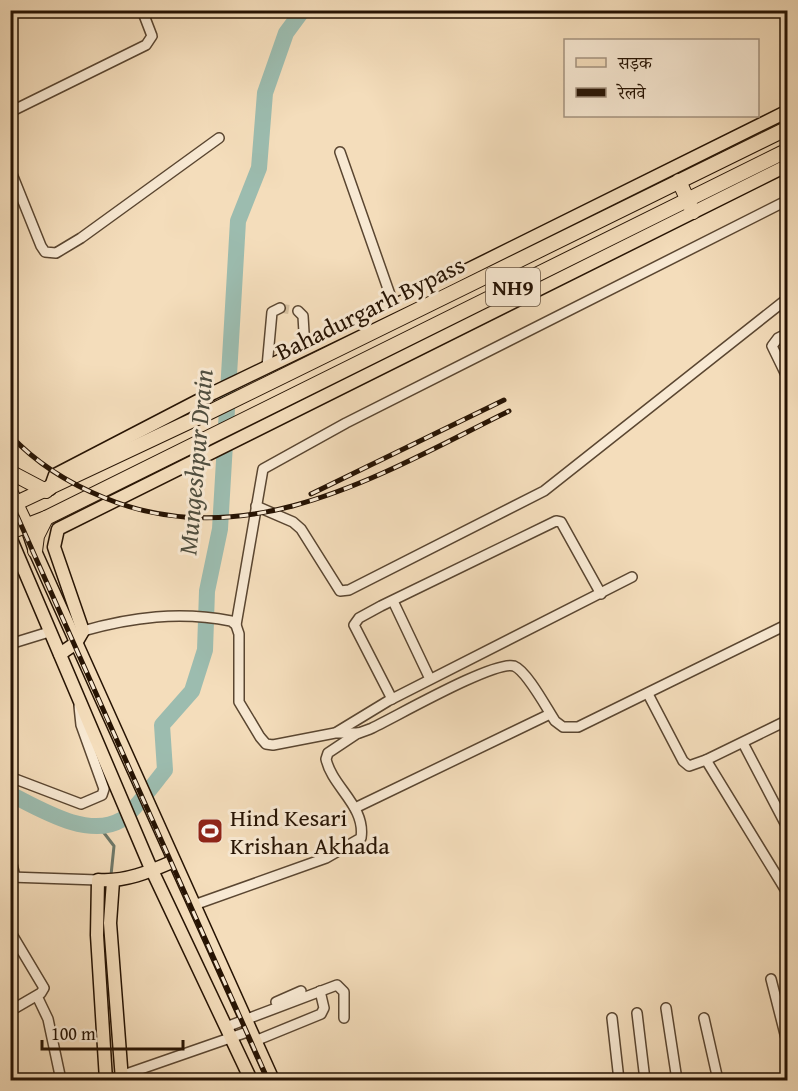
<svg xmlns="http://www.w3.org/2000/svg" width="798" height="1091" font-family="'Gentium Book Plus','Noto Serif Devanagari',serif">
	<style>
		.lines { fill: none; stroke-linecap: round; stroke-linejoin: round }
		.stream { stroke: #6d786a; stroke-width: 3 }
		.river { stroke: #9cbcaf; stroke-width: 16 }
		.minor-tunnel { stroke: #d5bf9f; stroke-width: 9; stroke-dasharray: 9 4.5; stroke-linecap: butt }
		.minor-casing { stroke: #5a4631; stroke-width: 12 }
		.major-casing { stroke: #261303; stroke-width: 15 }
		.highway-casing { stroke: #261303; stroke-width: 16 }
		.minor { stroke: #f8e9d3; stroke-width: 9 }
		.major { stroke: #f4ddbb; stroke-width: 12 }
		.highway { stroke: #f4ddbb; stroke-width: 14 }
		.rail-casing { stroke: #261303; stroke-width: 5 }
		.rail { stroke: #f8e9d3; stroke-width: 3; stroke-dasharray: 9; stroke-linecap: butt }
		.labels { text-anchor: middle; dominant-baseline: central; stroke-width: 6; stroke-linejoin: round; paint-order: stroke }
		.shield { fill: #f8e9d3; stroke: #655341; stroke-width: 1.5 }
		.shield-label { font-size: 22px; font-weight: bold; fill: #261303 }
		.street-label { font-size: 24px; fill: #261303; stroke: #f8e9d3 }
		.poi-label { font-size: 24px; fill: #261303; stroke: #f8e9d3; text-anchor: start }
		.water-label { font-size: 26px; font-style: italic; fill: #4f4e3f; stroke: #f8e9d3 }
	</style>
	<rect width="100%" height="100%" fill="#f4ddbb"/>
	<filter id="stains"><feTurbulence type="fractalNoise" baseFrequency=".00333" numOctaves="4"/><feColorMatrix values="0 0 0 0 .2 0 0 0 0 .09 0 0 0 0 .02 0 0 0 .5 -.17"/></filter>
	<radialGradient id="worn" r=".72"><stop offset=".6" stop-color="#630" stop-opacity="0"/><stop offset="1" stop-color="#630" stop-opacity=".3"/></radialGradient>
	<g class="lines">
		<polyline class="stream" points="98,825 114,846 111,875"/>
		<path class="river" d="M10 794C40 809 88 839 121 820 132 814 156 781 165 770L162 725 192 691 205 650 207 591 220 529 238 221 259 168 265 93 286 33 303 10"/>
		<polyline class="minor-tunnel" points="280,308 298,311"/>
		<g class="minor-casing">
			<g id="minor">
				<polyline points="10,112 146,45 152,36 142,10"/>
				<polyline points="340,152 394,306"/>
				<polyline points="10,169 41,246 45,252 56,253 81,238 219,138"/>
				<polyline points="298,311 303,316 305,349"/>
				<polyline points="788,333 778,338 772,346 788,379"/>
				<polyline points="267,367 272,312 280,308"/>
				<polyline points="256,506 293,522 301,529 340,591 349,590 544,491 788,298"/>
				<polyline points="393,601 430,679"/>
				<polyline points="236,625 263,469 346,423 788,200"/>
				<path d="M83 631C132 617 180 611 231 621L236 625 239 634V702L260 737 266 744 273 745 335 733H359L370 729C394 718 494 660 514 666 527 671 547 709 555 721L563 727H578L788 624"/>
				<polyline points="10,644 49,632"/>
				<polyline points="648,694 683,761 689,766 706,760 788,720"/>
				<polyline points="392,699 354,625 359,618 381,606 556,521 561,522 601,594"/>
				<polyline points="337,732 388,701 632,577"/>
				<polyline points="743,743 788,829"/>
				<polyline points="706,760 788,894"/>
				<polyline points="10,777 81,804 102,795 104,789 81,725 79,706"/>
				<polyline points="355,808 550,714"/>
				<polyline points="10,855 15,877"/>
				<polyline points="10,877 98,880"/>
				<path d="M194 905 326 858 361 838C366 806 332 787 326 759L328 753 358 733"/>
				<polyline points="10,931 44,988 41,993 10,1011"/>
				<polyline points="771,979 788,1046"/>
				<polyline points="37,996 48,1019 61,1080"/>
				<polyline points="276,1002 301,991"/>
				<polyline points="666,1008 677,1080"/>
				<polyline points="637,1013 645,1080"/>
				<polyline points="612,1018 619,1080"/>
				<polyline points="704,1018 718,1080"/>
				<polyline points="226,1027 337,985 344,992 344,1018"/>
				<polyline points="255,1041 321,1014 324,1008 320,991"/>
				<polyline points="109,1080 250,1031"/>
			</g>
		</g>
		<g class="major-casing">
			<g id="major">
				<polyline points="50,489 55,475 213,393 435,286 788,111"/>
				<polyline points="27,527 35,551 273,1080"/>
				<polyline points="10,537 149,864 251,1080"/>
				<polyline points="60,654 76,643 83,631 54,547 58,529 788,165"/>
				<polyline points="113,881 110,923 122,1080"/>
				<path d="M106 1080 97 935 98 880C125 882 149 872 174 861"/>
			</g>
		</g>
		<g class="highway-casing">
			<g id="highway">
				<polyline points="679,181 693,212"/>
				<polyline points="10,472 46,491"/>
				<polyline points="10,491 27,527"/>
				<polyline points="10,506 210,412 788,128"/>
				<polyline points="10,532 46,518 788,150"/>
				<polyline points="35,551 37,536 46,518"/>
			</g>
		</g>
		<use href="#minor" class="minor"/>
		<use href="#major" class="major"/>
		<use href="#highway" class="highway"/>
		<g class="rail-casing">
			<g id="rail">
				<path d="M10 435C36 463 70 484 105 498 247 557 384 473 509 411"/>
				<polyline points="311,494 504,400"/>
				<polyline points="10,500 268,1080"/>
			</g>
		</g>
		<use href="#rail" class="rail"/>
	</g>
	<defs>
		<g id="stadium-square" transform="scale(1.35)"><rect x="-9" y="-9" width="18" height="18" rx="4" fill="#8f2418" stroke="#f8e9d3"/><path d="M0-5a6.5 5 0 1 0 0 10a6.5 5 0 1 0 0-10ZM-3.5-1.8h7v3.6h-7Z" fill="#fff"/></g>
	</defs>
	<g fill-rule="evenodd">
		<use href="#stadium-square" x="210" y="831"/>
	</g>
	<g class="labels">
		<rect class="shield" x="486" y="268" width="54" height="38" rx="4.5"/>
		<g class="shield-label">
			<text x="513" y="287">NH9</text>
		</g>
		<g class="street-label">
			<text transform="translate(370 308) rotate(-26)">Bahadurgarh Bypass</text>
		</g>
		<g class="poi-label">
			<text x="230" y="817">Hind Kesari<tspan x="230" dy="28">Krishan Akhada</tspan></text>
		</g>
		<g class="water-label">
			<text transform="translate(195 462) rotate(-85)">Mungeshpur Drain</text>
		</g>
	</g>
	<rect width="798" height="1091" fill="none" stroke="#f4ddbb" stroke-width="36"/>
	<rect x="12" y="12" width="774" height="1067" fill="none" stroke="#261303" stroke-width="3"/>
	<rect x="18" y="18" width="762" height="1055" fill="none" stroke="#261303" stroke-width="1.5"/>
	<rect x="564" y="39" width="195" height="78" fill="#f8e9d3" stroke="#a49380" stroke-width="1.5"/>
	<rect x="576" y="58" width="30" height="9" fill="#f4ddbb" stroke="#a49380" stroke-width="1.5"/>
	<text x="618" y="69" font-size="18" fill="#261303">सड़क</text>
	<rect x="576" y="88" width="30" height="9" fill="#261303" stroke="#a49380" stroke-width="1.5"/>
	<text x="618" y="99" font-size="18" fill="#261303">रेलवे</text>
	<path d="M42 1040v9h141v-9" fill="none" stroke="#261303" stroke-width="3"/>
	<text x="51" y="1040" font-size="18" fill="#261303" stroke="#f8e9d3" stroke-width="4.5" paint-order="stroke">100 m</text>
	<rect width="100%" height="100%" filter="url(#stains)"/>
	<rect width="100%" height="100%" fill="url(#worn)"/>
</svg>
